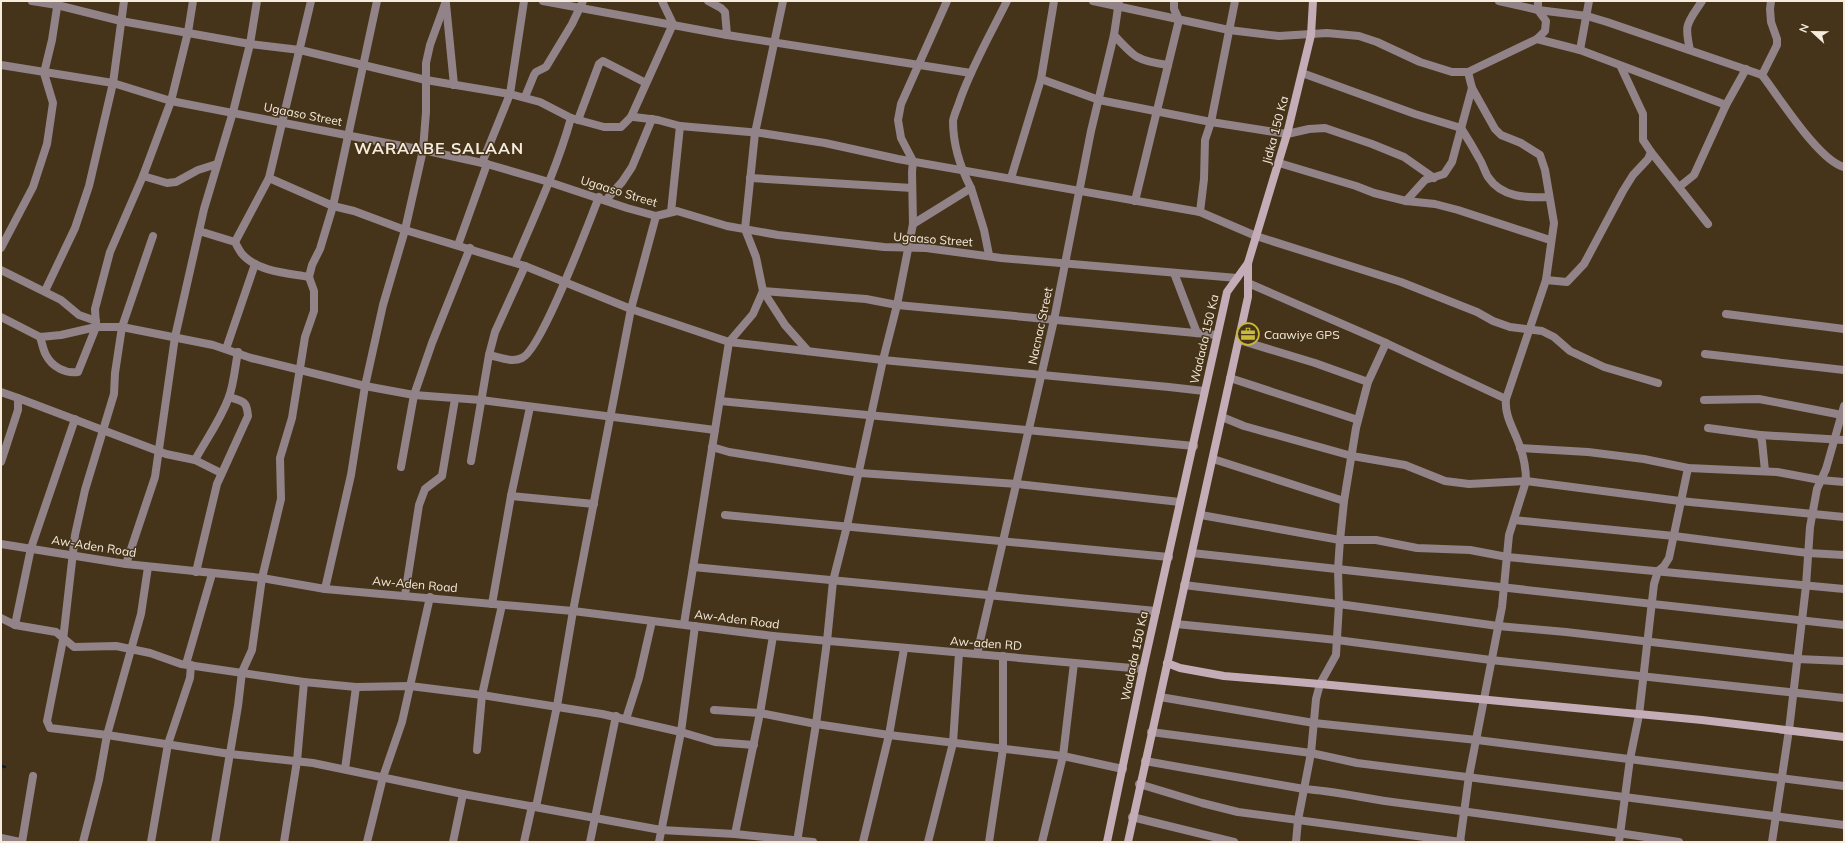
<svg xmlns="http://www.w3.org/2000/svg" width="1845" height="843" font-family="Mulish,sans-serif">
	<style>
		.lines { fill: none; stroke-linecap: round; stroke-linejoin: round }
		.stream { stroke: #051d36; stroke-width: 2.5 }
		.street { stroke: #928389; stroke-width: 8 }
		.secondary { stroke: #c5adb8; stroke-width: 8 }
		.labels { text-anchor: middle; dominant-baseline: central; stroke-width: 3; stroke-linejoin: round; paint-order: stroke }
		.street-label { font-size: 12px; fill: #f6ecdd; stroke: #45341a }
		.poi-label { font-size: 12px; fill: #f6ecdd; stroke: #45341a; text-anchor: start }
		.district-label { font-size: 16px; font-weight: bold; letter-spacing: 1px; fill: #f6ecdd; stroke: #45341a }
	</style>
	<rect width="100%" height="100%" fill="#45341a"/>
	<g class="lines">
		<polyline class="stream" points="1,766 5,767"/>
		<g class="street">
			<polyline points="32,1 57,5 121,21 250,44 300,50 426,80 510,94 540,102 571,118 604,127 621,127 631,117 634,117 658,120 680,126 761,133 825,143 898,159 1200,212 1256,236 1401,282 1477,312 1493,321 1510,327 1542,331 1554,337 1570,351 1604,367 1658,383"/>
			<polyline points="311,1 269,178 333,206 354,211 405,230 525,266 631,309 729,342 883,360 1169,387 1204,391"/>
			<polyline points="543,1 727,35 971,73"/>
			<polyline points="708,1 721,8 725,12 727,35"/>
			<polyline points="1093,1 1229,30 1279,36 1327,33 1359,36 1377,42 1420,62 1452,72 1468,72 1537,39 1545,31 1546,21 1538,10 1538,1"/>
			<polyline points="1499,1 1538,10 1587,16 1607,22 1762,75"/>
			<path d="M1771 1 1770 9 1771 22 1777 39V45L1762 75C1779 97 1819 161 1844 167"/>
			<polyline points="446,4 454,85"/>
			<path d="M1114 35C1134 57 1137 61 1168 65"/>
			<polyline points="1537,39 1580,50 1726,105"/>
			<polyline points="1580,50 1589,1"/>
			<path d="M1690 50C1684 23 1687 24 1702 1"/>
			<polyline points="1,65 113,83 171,101 423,150 487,164 549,182 627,208 656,216 677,211 727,226 778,235 884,247 926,248 1001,258 1237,278"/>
			<polyline points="1468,72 1472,88 1495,129 1501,135 1521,143 1540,155 1545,170 1554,223 1546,280 1506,399"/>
			<path d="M1302 73 1415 114 1461 128C1468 139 1474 149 1480 160 1483 165 1485 172 1488 177 1502 198 1527 198 1549 197"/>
			<polyline points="1041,79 1099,100 1211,122 1287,134 1309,129 1325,128 1372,144 1404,157 1434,178"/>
			<polyline points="525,97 534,75 536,72 546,67 572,24 583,1"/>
			<polyline points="631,117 673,24 662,1"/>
			<polyline points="578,120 599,64 603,61 646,83"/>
			<polyline points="1651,152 1708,224"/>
			<polyline points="482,163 510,94 524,1"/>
			<polyline points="1279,163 1356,186 1374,193 1406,201 1435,204 1458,210 1550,240"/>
			<polyline points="143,176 167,183 176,182 198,170 217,164"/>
			<polyline points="750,178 912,188"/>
			<polyline points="1011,178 1041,79 1054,1"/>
			<polyline points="1679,187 1694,175 1726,105 1746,69"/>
			<polyline points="971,188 984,230 989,255"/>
			<polyline points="606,200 622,182 632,167 652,119"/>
			<polyline points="1135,201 1179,20 1174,9 1174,1"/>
			<polyline points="1406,201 1425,180 1444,174 1452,162 1472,88"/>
			<polyline points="671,212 680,126"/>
			<polyline points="1200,212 1204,179 1205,140 1211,122 1235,1"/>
			<path d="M913 224 971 188C960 167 953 145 953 121 954 114 958 107 960 100 972 66 991 33 1007 1"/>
			<path d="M199 231 235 242C237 246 240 252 243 255 259 272 287 273 309 277L312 265 320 249 333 206 377 1"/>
			<polyline points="153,236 122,327 115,373 114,394 85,490 75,535 63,640 47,721 50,728 107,735 230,754 313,763 463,794 661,830 735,834 813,842"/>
			<polyline points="235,242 269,178"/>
			<polyline points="458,245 487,164"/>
			<polyline points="1,248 33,187 47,144 53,103 44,73 52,40 58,1"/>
			<path d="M515 262C535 215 557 168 571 118"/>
			<polyline points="1,270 61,300 79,315 96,321"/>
			<polyline points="1174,273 1197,333"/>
			<polyline points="1546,280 1567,282 1584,264 1623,191 1633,175 1648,159 1651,152 1643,140 1643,114 1621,67"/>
			<path d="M1248 283 1386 343 1506 399C1504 416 1515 431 1520 447 1524 458 1526 470 1526 481L1509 535 1502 607 1469 776 1460 842"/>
			<polyline points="45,291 75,228 89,186 113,83 124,1"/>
			<polyline points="763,291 866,299 897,305 1217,335"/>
			<polyline points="763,291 785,325 808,351"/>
			<polyline points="1726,314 1844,329"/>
			<polyline points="1,317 40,337 61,335 96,327 122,327 213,345 251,358 365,386 414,395 481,400 715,430"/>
			<path d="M40 337C42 342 43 350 46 355 52 367 66 374 78 372L96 327 95 309 110 252 143 176 171 101 188 32 193 1"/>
			<polyline points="1239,340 1315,363 1368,382"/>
			<polyline points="226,349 255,264"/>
			<polyline points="1705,354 1844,370"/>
			<path d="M489 355C499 357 511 363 522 358 542 349 588 224 599 197"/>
			<polyline points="1230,378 1358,420"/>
			<polyline points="1,392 18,398 18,410 1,462"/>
			<path d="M18 398 166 454 195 460C207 438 220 421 229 397 234 383 235 367 238 352"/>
			<polyline points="1704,400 1759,399 1842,415"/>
			<polyline points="720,401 1194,446"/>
			<polyline points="1222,417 1244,426 1352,456 1405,465 1445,481 1469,484 1526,481 1680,501 1844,517"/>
			<polyline points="1708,428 1760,435 1762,441 1765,471"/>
			<polyline points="1760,435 1844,440"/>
			<polyline points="712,447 729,452 860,473 1017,484 1180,502"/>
			<polyline points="1520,448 1588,452 1644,459 1688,468 1777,472 1820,480 1844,482"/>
			<polyline points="1213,459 1344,501"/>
			<polyline points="195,460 221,473"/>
			<polyline points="471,461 489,355 495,332 525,266"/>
			<polyline points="401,467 414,395 432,343 470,248"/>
			<polyline points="511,496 594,504"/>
			<polyline points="725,515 1169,557"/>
			<polyline points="1201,515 1340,540 1376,540 1417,548 1470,550 1507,557 1844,589"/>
			<polyline points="1514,520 1674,536 1808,553 1844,555"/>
			<polyline points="1,544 126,564 262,578 325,589 573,611 773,636 1143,669"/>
			<polyline points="1192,553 1844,625"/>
			<polyline points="126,564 155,477 175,337 204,209 233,112 250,44 257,1"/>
			<polyline points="693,567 1156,611"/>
			<path d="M196 572 217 484 248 416C247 401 243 401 229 397"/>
			<polyline points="1184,585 1339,604 1498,626 1566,632 1797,659 1844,661"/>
			<polyline points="325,589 351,475 365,386 383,305 405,230 423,150 426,112 426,63 430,45 446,1"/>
			<polyline points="405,595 419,505 425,489 442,476 455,399"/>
			<polyline points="492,604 511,496 530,407"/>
			<polyline points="1,618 15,625 31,548 75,419"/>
			<polyline points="684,624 729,342 753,314 763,291 756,257 745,229 755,133 783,1"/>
			<polyline points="1176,624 1337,640 1491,660 1844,698"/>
			<polyline points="15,625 56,632 74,647 116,646 150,653 181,664 304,682 356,687 410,686 482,695 602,714 681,732 715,742 754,745"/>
			<polyline points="977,654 1054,320 1091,131 1114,35 1119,1"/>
			<polyline points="186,664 212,574"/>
			<polyline points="1160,697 1314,723 1477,740 1844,786"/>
			<polyline points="714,710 760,713 816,724 889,735 1063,756 1123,769"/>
			<polyline points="626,719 639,678 652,621"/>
			<polyline points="1151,732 1311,753 1357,763 1844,825"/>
			<polyline points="477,750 482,695 502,605"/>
			<path d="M1145 761 1304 789C1336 791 1367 799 1400 803 1493 815 1586 828 1679 842"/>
			<polyline points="345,769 356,687"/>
			<polyline points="1139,784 1202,803 1238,812 1461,842"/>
			<polyline points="536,807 557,706 573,611 631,309 656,216"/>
			<polyline points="1132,817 1234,842"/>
			<polyline points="735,834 760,713 773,636"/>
			<polyline points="1,838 20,842"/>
			<polyline points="22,842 33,776"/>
			<polyline points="83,842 99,780 107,735 141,614 148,567"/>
			<polyline points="151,842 168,744 190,678 191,665"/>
			<polyline points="215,842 238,706 242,672 252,650 262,578 281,499 280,458 292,418 305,337 314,311 314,291 309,277"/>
			<polyline points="284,842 297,761 304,682"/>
			<polyline points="367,842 383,777 402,722 430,597"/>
			<polyline points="453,842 463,794"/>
			<polyline points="524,842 532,806"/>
			<polyline points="590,842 616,716"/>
			<polyline points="659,842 681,732 695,626"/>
			<polyline points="797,842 816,724 827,641 833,581 847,526 883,360 897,305 913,224 912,172 913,161 901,138 898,120 901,104 947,1"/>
			<polyline points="863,842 889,735 904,649"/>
			<polyline points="928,842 953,743 959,653"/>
			<polyline points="989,842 1003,749 1003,656"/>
			<polyline points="1042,842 1063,756 1074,663"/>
			<polyline points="1296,842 1298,820 1311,753 1316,699 1320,684 1336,655 1339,604 1338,569 1340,540 1344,501 1356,428 1368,382 1386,343"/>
			<polyline points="1619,842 1630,759 1639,715 1654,584 1658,571 1664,566 1669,558 1688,468"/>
			<polyline points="1772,842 1789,730 1806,586 1810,527 1817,489 1826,469 1844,406"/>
		</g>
		<g class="secondary">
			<polyline points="1167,663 1180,668 1224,676 1320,684 1702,720 1844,737"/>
			<polyline points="1107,842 1143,669 1227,292 1248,263"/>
			<polyline points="1128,842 1248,297 1248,263 1287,134 1311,35 1313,1"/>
		</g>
	</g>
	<defs>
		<g id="office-ring" transform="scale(1.15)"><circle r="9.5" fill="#45341a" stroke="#cbba39" stroke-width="1.5"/><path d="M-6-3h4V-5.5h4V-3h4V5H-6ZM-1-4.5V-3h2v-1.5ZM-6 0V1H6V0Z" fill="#cbba39"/></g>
	</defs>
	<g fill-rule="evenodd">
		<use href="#office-ring" x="1248" y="334"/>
	</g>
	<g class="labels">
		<g class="street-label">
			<text transform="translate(303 114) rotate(11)">Ugaaso Street</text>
			<text transform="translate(1275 130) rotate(-75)">Jidka 150 Ka</text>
			<text transform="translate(619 191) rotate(17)">Ugaaso Street</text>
			<text transform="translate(933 239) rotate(4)">Ugaaso Street</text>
			<text transform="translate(1040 326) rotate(-78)">Nacnac Street</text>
			<text transform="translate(1204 339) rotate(-77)">Wadada 150 Ka</text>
			<text transform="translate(94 546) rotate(9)">Aw-Aden Road</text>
			<text transform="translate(415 584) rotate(5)">Aw-Aden Road</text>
			<text transform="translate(737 619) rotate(7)">Aw-Aden Road</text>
			<text transform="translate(986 643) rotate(4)">Aw-aden RD</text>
			<text transform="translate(1134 656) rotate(-78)">Wadada 150 Ka</text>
		</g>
		<g class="poi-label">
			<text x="1264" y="334">Caawiye GPS</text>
		</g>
		<g class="district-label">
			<text x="439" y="148">WARAABE SALAAN</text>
		</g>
	</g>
	<rect width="1845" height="843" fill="none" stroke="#f6ecdd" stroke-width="4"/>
	<g transform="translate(1813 32) rotate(292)" stroke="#45341a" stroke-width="3" paint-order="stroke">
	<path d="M0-3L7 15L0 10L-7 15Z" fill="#f6ecdd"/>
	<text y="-6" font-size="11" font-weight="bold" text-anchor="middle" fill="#f6ecdd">N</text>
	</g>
</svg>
